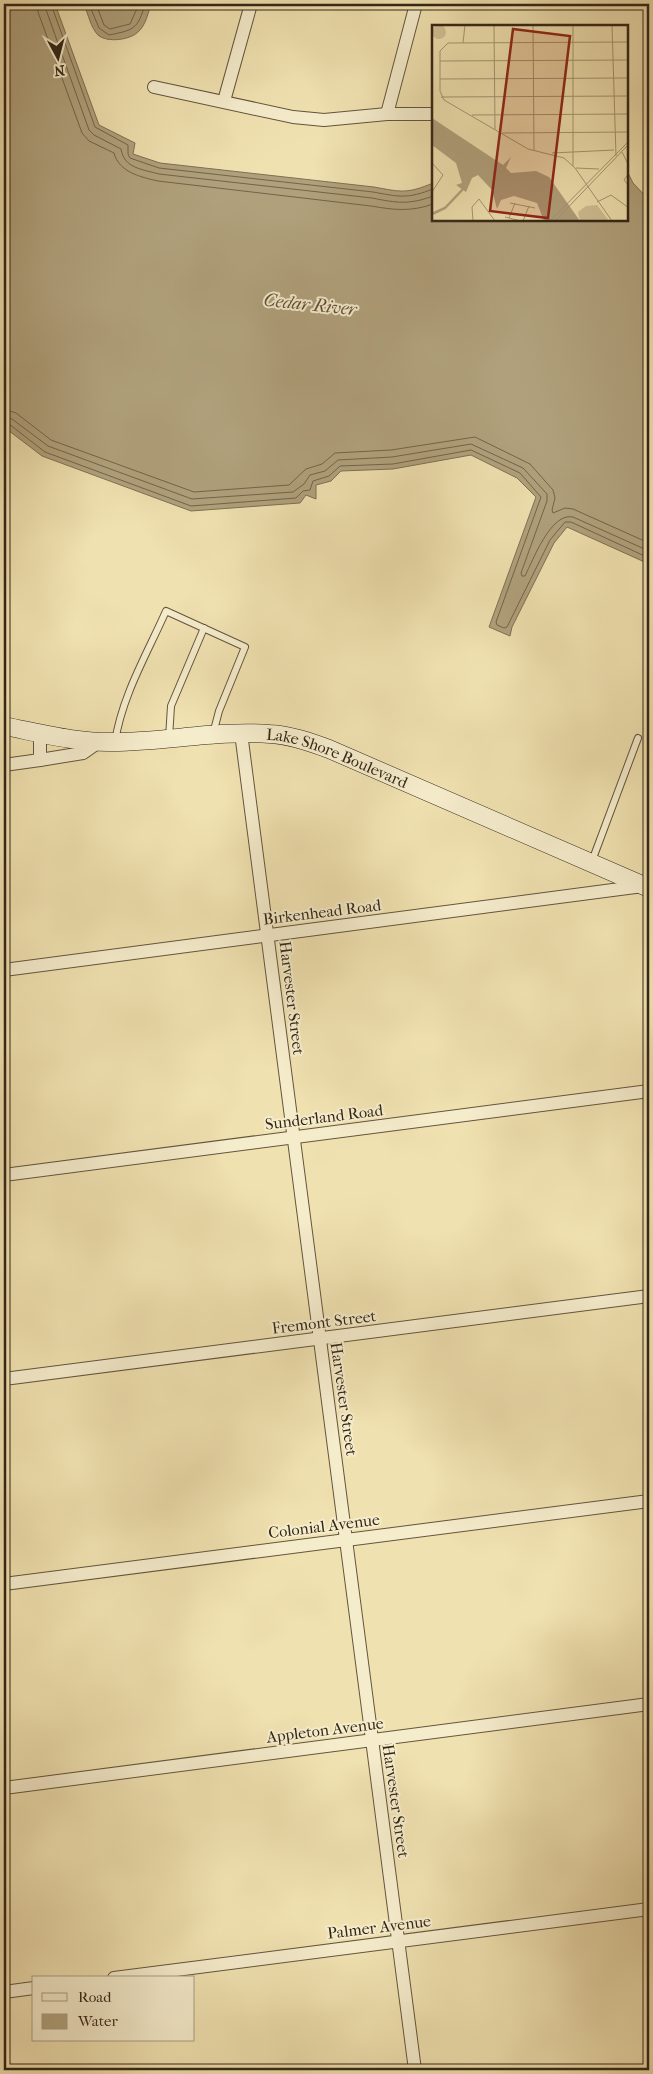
<svg xmlns="http://www.w3.org/2000/svg" width="653" height="2074" font-family="'IM FELL French Canon',serif">
	<style>
		.water { fill: #b0a17c; stroke: #7e7053 }
		.lines { fill: none; stroke-linecap: round; stroke-linejoin: round }
		.shore { stroke: #726449; stroke-width: 1 }
		.lane-casing { stroke: #62553c; stroke-width: 8 }
		.street-casing { stroke: #62553c; stroke-width: 14 }
		.secondary-casing { stroke: #332616; stroke-width: 19 }
		.lane { stroke: #f5eccc; stroke-width: 6 }
		.street { stroke: #f5eccc; stroke-width: 12 }
		.secondary { stroke: #f5eccc; stroke-width: 18 }
		.labels { text-anchor: middle; dominant-baseline: central; stroke-width: 4; stroke-linejoin: round; paint-order: stroke }
		.street-label { font-size: 16px; fill: #332616; stroke: #f5eccc }
		.water-label { font-size: 18px; font-style: italic; fill: #5f513a; stroke: #f5eccc }
		.inset-river { fill: none; stroke: #b0a17c; stroke-width: 2.5 }
		.inset-road { fill: none; stroke: #a49672; stroke-width: 1 }
		.view { fill: #8f2418; fill-opacity: 0.15; stroke: #8f2418; stroke-width: 2.5 }
		.inset-edge { fill: none; stroke: #332616; stroke-width: 2.5 }
	</style>
	<rect width="100%" height="100%" fill="#f0e1b0"/>
	<filter id="stains"><feTurbulence type="fractalNoise" baseFrequency=".004" numOctaves="4"/><feColorMatrix values="0 0 0 0 .2 0 0 0 0 .09 0 0 0 0 .02 0 0 0 .5 -.17"/></filter>
	<radialGradient id="worn" r=".72"><stop offset=".6" stop-color="#630" stop-opacity="0"/><stop offset="1" stop-color="#630" stop-opacity=".3"/></radialGradient>
	<g class="water">
		<path d="M4 4H55L99 125 135 143 133 154 160 163 374 187C401 192 407 194 433 183V220H627V171L633 183 649 200V564L567 527 554 543 512 627 510 636 489 627 536 497 517 478 471 455 393 469 341 471 331 481 316 485V499L306 495 300 503 191 511 42 456 4 427Z"/>
		<path d="M84 4H151C148 13 146 25 138 32 130 40 107 43 98 35 91 28 88 14 84 4Z"/>
	</g>
	<g class="lines">
		<g class="shore">
			<path d="M37 4 38 12 82 133 89 141 114 153C119 172 140 177 158 181L371 206C394 210 411 212 433 204"/>
			<path d="M44 4 89 130 94 135 121 149C124 168 141 169 159 174L372 198C397 203 409 205 433 196"/>
			<path d="M51 4 95 127 128 145V154L130 158 159 168 373 192C400 197 407 199 433 189"/>
			<path d="M89 4 99 28 109 35C134 30 138 29 145 4"/>
			<polyline points="96,4 104,25 110,29 130,24 139,4"/>
			<polyline points="4,409 16,413 51,440 194,492 289,485 306,469 322,464 335,453 391,450 475,437 530,464 553,490 555,498 552,510 553,513 565,508 573,509 649,543"/>
			<path d="M4 417 12 419 48 446 192 499 293 492 304 484 310 475 325 471 338 460 392 457 471 444 523 468 547 494V501L521 573 522 576H525C533 560 551 512 573 517L649 551"/>
			<polyline points="4,423 9,424 45,452 191,506 296,498 303,491 310,490 313,481 329,476 340,466 393,464 471,450 520,473 541,497 496,622 497,625 504,628 507,627 550,540 565,522 571,522 649,558"/>
		</g>
		<g class="lane-casing">
			<g id="lane">
				<polyline points="169,738 171,706 204,628"/>
				<path d="M115 742C122 696 147 654 166 611L245 647 219 711 213 734"/>
				<polyline points="592,861 638,738"/>
			</g>
		</g>
		<g class="street-casing">
			<g id="street">
				<polyline points="154,87 293,117 324,120 387,114 433,114"/>
				<polyline points="224,101 251,4"/>
				<polyline points="387,114 416,4"/>
				<polyline points="241,733 415,2070"/>
				<polyline points="40,760 83,753 100,741"/>
				<polyline points="4,765 40,760 40,733"/>
				<polyline points="4,970 643,886"/>
				<polyline points="4,1175 649,1091"/>
				<polyline points="4,1379 649,1296"/>
				<polyline points="4,1584 649,1501"/>
				<polyline points="4,1788 649,1704"/>
				<polyline points="114,1978 649,1909"/>
				<polyline points="4,1992 34,1988"/>
			</g>
		</g>
		<g class="secondary-casing">
			<g id="secondary">
				<path id="s1" d="M4 726C40 733 77 743 113 742 165 742 218 730 270 734 290 735 310 742 329 749L649 888"/>
			</g>
		</g>
		<use href="#lane" class="lane"/>
		<use href="#street" class="street"/>
		<use href="#secondary" class="secondary"/>
	</g>
	<g class="labels">
		<g class="street-label">
			<text stroke="none"><textPath href="#s1" startOffset="339">Lake Shore Boulevard</textPath></text>
			<text transform="translate(322 912) rotate(-7)">Birkenhead Road</text>
			<text transform="translate(292 998) rotate(83)">Harvester Street</text>
			<text transform="translate(324 1117) rotate(-7)">Sunderland Road</text>
			<text transform="translate(324 1322) rotate(-7)">Fremont Street</text>
			<text transform="translate(344 1399) rotate(82)">Harvester Street</text>
			<text transform="translate(324 1526) rotate(-7)">Colonial Avenue</text>
			<text transform="translate(325 1730) rotate(-7)">Appleton Avenue</text>
			<text transform="translate(396 1801) rotate(82)">Harvester Street</text>
			<text transform="translate(379 1927) rotate(-7)">Palmer Avenue</text>
		</g>
		<g class="water-label">
			<text transform="translate(310 305) rotate(6)">Cedar River</text>
		</g>
	</g>
	<g transform="translate(432 25)">
		<rect width="196" height="196" fill="#f0e1b0"/>
		<path d="M0 7a7 7 0 1 1 14 0a7 7 0 1 1-14 0ZM165 180 177 196H148L146 187 154 181Z" fill="#d0c196"/>
		<path d="M0 93 71 140 79 132 74 143 79 148 104 146 117 152 148 196H112L105 178 82 171 69 175 65 184 60 165 46 150 40 153 34 167 24 160 30 158 24 138 0 120Z" fill="#b0a17c"/>
		<path class="inset-river" d="M0 189 13 183 32 163"/>
		<path class="inset-road" d="M62 0 63 104M101 0 102 126M141 0V141M180 0 184 131M31 18 33 0M8 36 197 35M8 54 197 53M9 72 197 71M40 90 197 89M70 108 197 107M190 127 197 141M120 128 182 125M0 138 11 150 0 167M144 143 167 144M197 148 192 155 197 161M47 174 63 196M165 177 179 170 197 183M78 178 103 183M73 192 89 196M77 193 83 178M41 196 40 182 47 174M91 196 97 181M118 196 197 116M123 196 197 119M180 196 143 143 132 133 96 124 12 75 8 66V26L16 18 197 17"/>
		<path class="view" d="M81 4 138 11 116 193 58 186Z"/>
		<rect width="196" height="196" class="inset-edge"/>
	</g>
	<rect width="653" height="2074" fill="none" stroke="#f0e1b0" stroke-width="20"/>
	<rect x="5" y="5" width="643" height="2064" fill="none" stroke="#332616" stroke-width="2.5"/>
	<rect x="10" y="10" width="633" height="2054" fill="none" stroke="#332616"/>
	<rect x="32" y="1976" width="162" height="65" fill="#f5eccc" stroke="#a79d83"/>
	<rect x="42" y="1993" width="25" height="8" fill="#f5eccc" stroke="#a79d83"/>
	<text x="78" y="2002" font-size="15" fill="#332616">Road</text>
	<rect x="42" y="2014" width="25" height="15" fill="#b0a17c" stroke="#a79d83"/>
	<text x="78" y="2026" font-size="15" fill="#332616">Water</text>
	<g transform="translate(58 58) rotate(173)" stroke="#f5eccc" stroke-width="4" paint-order="stroke">
	<path d="M0-4L9 19L0 12L-9 19Z" fill="#332616"/>
	<text y="-8" font-size="14" font-weight="bold" text-anchor="middle" fill="#332616">N</text>
	</g>
	<rect width="100%" height="100%" filter="url(#stains)"/>
	<rect width="100%" height="100%" fill="url(#worn)"/>
</svg>
